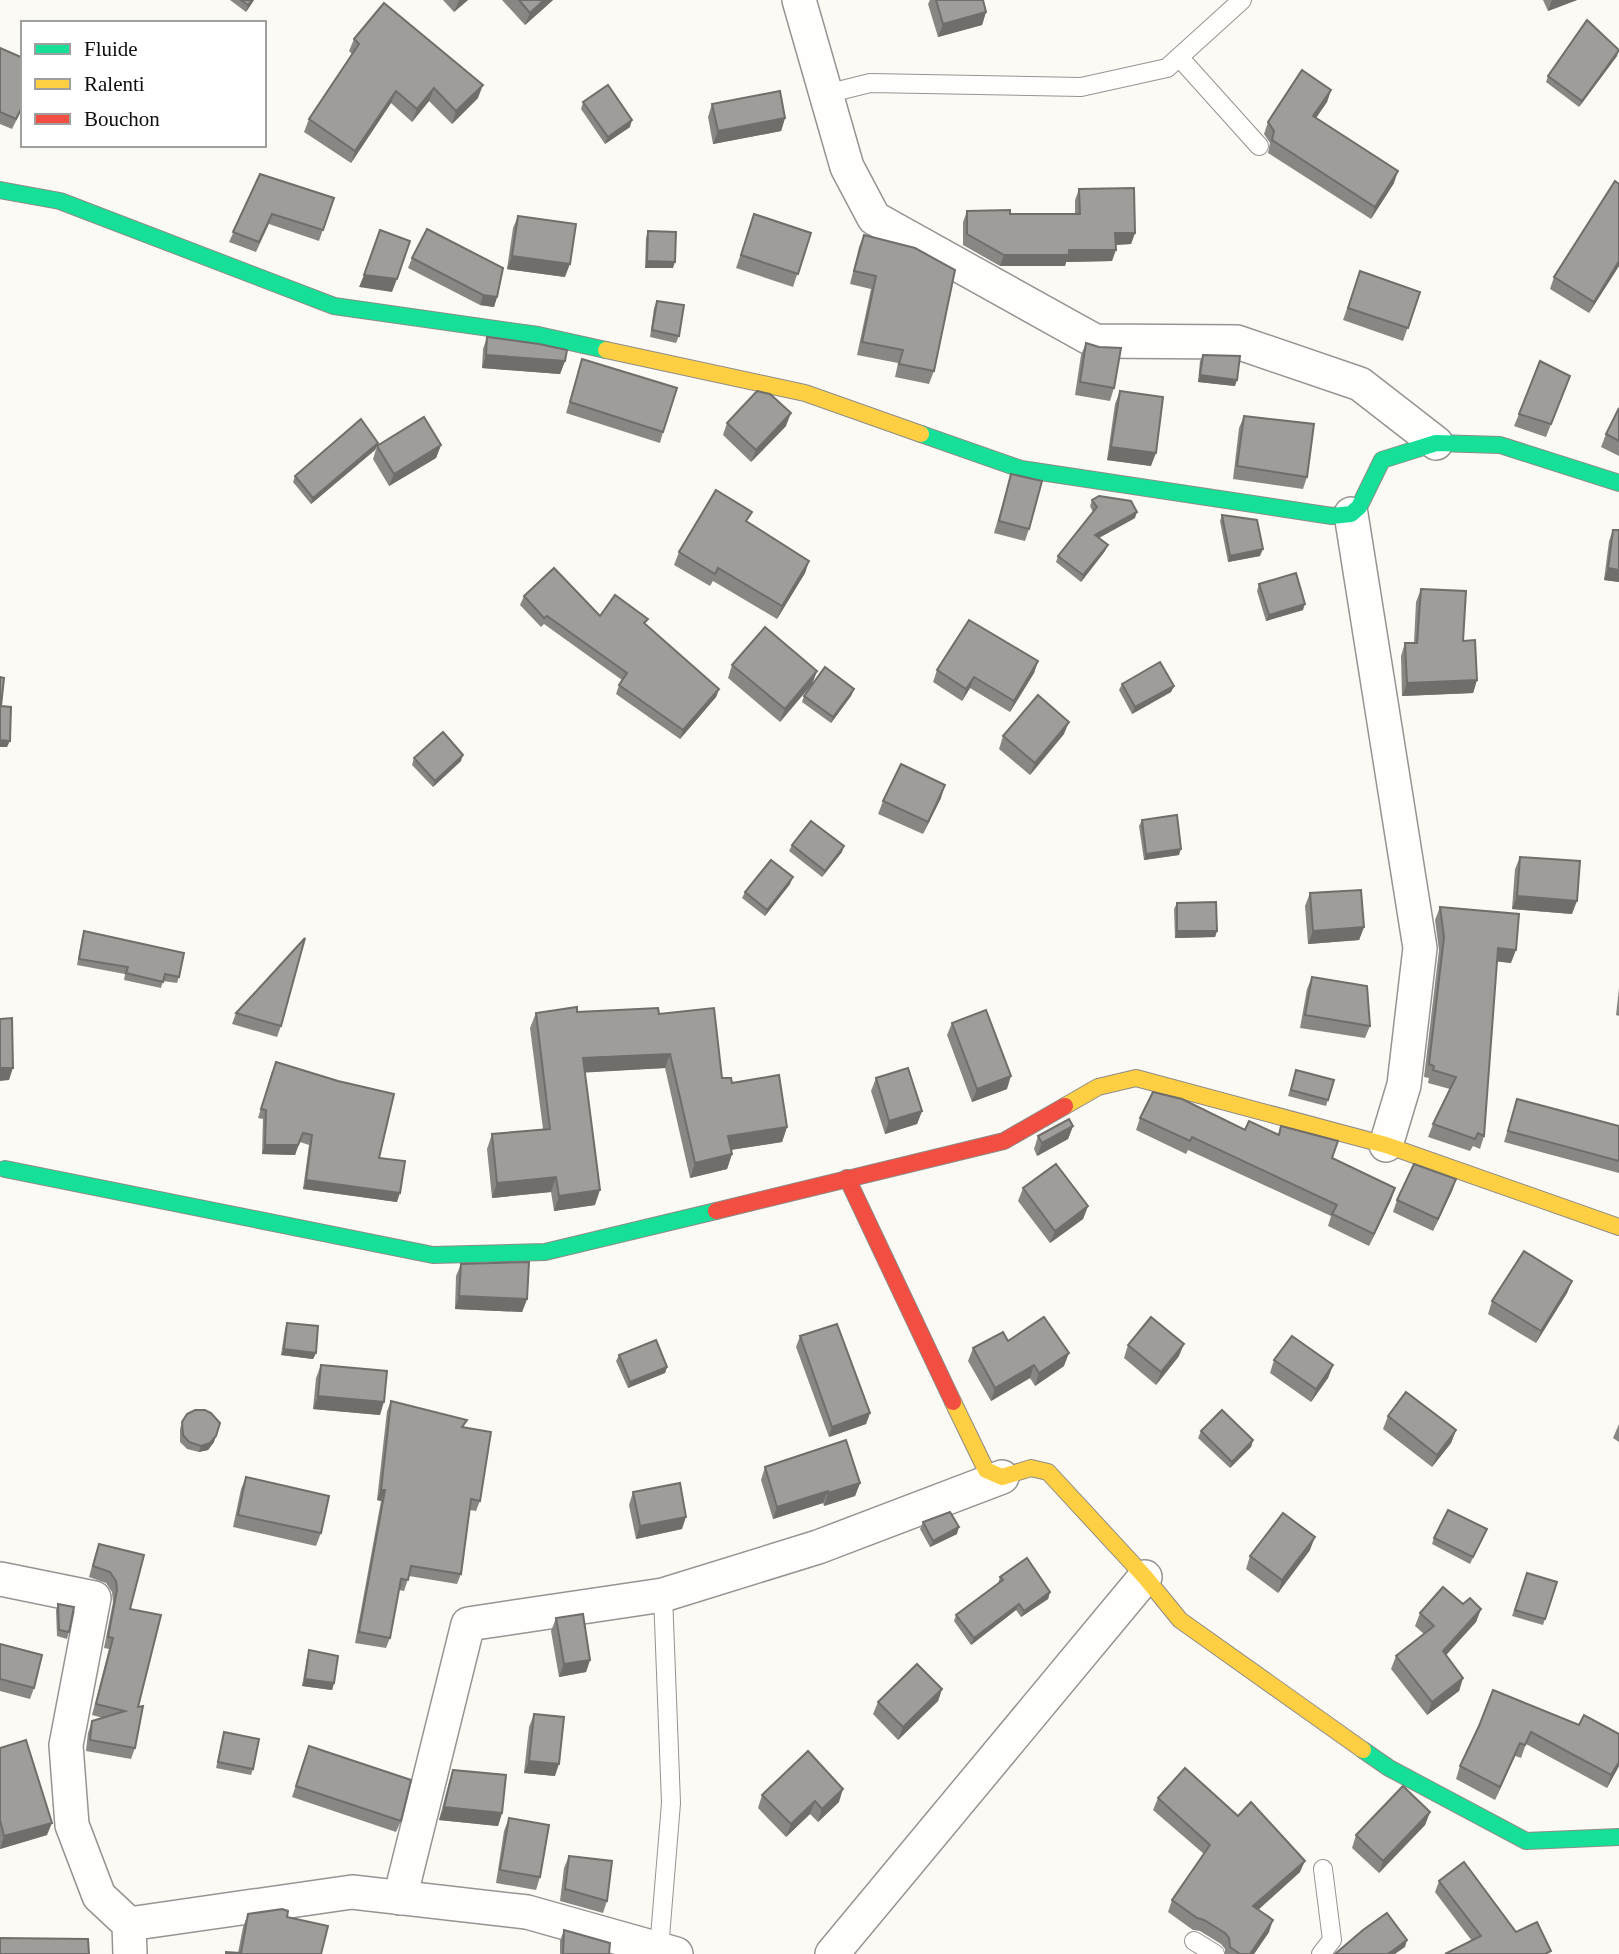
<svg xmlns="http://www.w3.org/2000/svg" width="1619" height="1954" font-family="Georgia,serif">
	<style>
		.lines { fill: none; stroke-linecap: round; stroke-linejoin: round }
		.lane-casing { stroke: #959492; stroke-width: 20 }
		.street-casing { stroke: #959492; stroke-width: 36 }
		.fast-casing { stroke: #8c8b88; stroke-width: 18 }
		.slow-casing { stroke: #8c8b88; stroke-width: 18 }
		.jam-casing { stroke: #8c8b88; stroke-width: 18 }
		.lane { stroke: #fffefd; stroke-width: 18 }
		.street { stroke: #fffefd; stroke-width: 33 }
		.fast { stroke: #16e098; stroke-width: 16 }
		.slow { stroke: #ffcf43; stroke-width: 16 }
		.jam { stroke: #f24e42; stroke-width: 16 }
		.wall { fill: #898784 }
		.shaded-wall { fill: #6f6e6b }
		.building { fill: #9f9d99; stroke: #6f6e6b; stroke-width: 2 }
	</style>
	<rect width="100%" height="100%" fill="#fcfaf4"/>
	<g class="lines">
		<g class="lane-casing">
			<g id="lane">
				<polyline points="1179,57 1259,146"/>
				<polyline points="826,94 870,83 1081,87 1167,68 1242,0"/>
				<polyline points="1194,1941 1215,1954"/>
				<polyline points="659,1949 671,1803 663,1595"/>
				<polyline points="1321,1954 1332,1940 1323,1869"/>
			</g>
		</g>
		<g class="street-casing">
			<g id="street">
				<polyline points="799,0 847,167 874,218 1095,341 1237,342 1360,384 1436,443"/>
				<polyline points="1351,514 1420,948 1404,1085 1386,1145"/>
				<polyline points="0,1579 94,1598 66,1745 72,1825 99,1896 129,1924 130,1954"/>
				<polyline points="400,1898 468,1624 663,1595 818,1547 1002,1477"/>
				<polyline points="129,1924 352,1892 527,1912 676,1954"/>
				<polyline points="832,1954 1145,1577"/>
			</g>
		</g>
		<g class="fast-casing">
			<g id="fast">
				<polyline points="0,190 60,201 334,306 538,335 606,350"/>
				<polyline points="921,434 1021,469 1332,516 1351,514 1359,507 1382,460 1436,443 1500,445 1619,483"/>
				<polyline points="5,1169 433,1255 545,1252 716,1211"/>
				<polyline points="1363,1750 1389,1768 1526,1841 1619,1837"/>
			</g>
		</g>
		<g class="slow-casing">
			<g id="slow">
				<polyline points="606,350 805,393 921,434"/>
				<polyline points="1065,1106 1098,1087 1136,1078 1386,1145 1619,1227"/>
				<polyline points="953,1402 986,1470 1002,1477 1031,1468 1048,1472 1145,1577 1180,1620 1363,1750"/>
			</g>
		</g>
		<g class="jam-casing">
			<g id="jam">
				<polyline points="847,1178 953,1402"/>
				<polyline points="716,1211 1004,1141 1065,1106"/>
			</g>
		</g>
		<use href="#lane" class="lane"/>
		<use href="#street" class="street"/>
		<use href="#fast" class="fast"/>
		<use href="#slow" class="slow"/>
		<use href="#jam" class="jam"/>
	</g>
	<g class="wall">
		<polygon points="230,0 254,0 246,12"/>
		<polygon points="443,0 468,0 454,12"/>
		<polygon points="502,0 553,0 525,25"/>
		<polygon points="930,0 983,0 986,12 982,25 938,37 928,4"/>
		<polygon points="1543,0 1577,0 1548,11"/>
		<polygon points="354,39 478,98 452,124 429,101 412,122 391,103 351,163 304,132 309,119 352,54 349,51"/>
		<polygon points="0,48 23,107 12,129 0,124"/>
		<polygon points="1617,56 1579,107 1546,82 1548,76"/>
		<polygon points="1331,90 1327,102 1316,118 1394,183 1371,219 1268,153 1270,143 1264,134 1268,122"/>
		<polygon points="583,102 630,127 605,144 581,109"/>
		<polygon points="712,104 785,118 781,131 713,144 708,117"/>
		<polygon points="260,174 334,198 319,241 269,224 256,252 229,242"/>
		<polygon points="1079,189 1135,233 1131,244 1116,245 1112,261 1066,262 1065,266 1000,266 963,245 963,222 967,211 1010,214 1075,214 1075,200"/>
		<polygon points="754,214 811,233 793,287 736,268"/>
		<polygon points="518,216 565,277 507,269 513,228"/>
		<polygon points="648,231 673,268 645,268 646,238"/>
		<polygon points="864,235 934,371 929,384 895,377 898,363 857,355 871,289 850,284 859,247"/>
		<polygon points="412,258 497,297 494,307 480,305 408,268"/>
		<polygon points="1619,266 1589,313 1550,289 1554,277"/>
		<polygon points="1360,271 1420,292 1403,341 1343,320"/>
		<polygon points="657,301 679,336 676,343 650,337 654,308"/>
		<polygon points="487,337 565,361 560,374 482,368 483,349"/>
		<polygon points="1086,343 1114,388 1110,401 1075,395 1081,355"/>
		<polygon points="1203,355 1235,386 1198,382 1200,361"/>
		<polygon points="582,359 663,432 660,443 566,413"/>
		<polygon points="1570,376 1546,437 1514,426 1519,414"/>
		<polygon points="1120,391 1151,466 1107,460 1115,404"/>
		<polygon points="1619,408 1619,456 1601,447 1606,434"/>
		<polygon points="1244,416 1307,477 1303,489 1233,479 1239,428"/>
		<polygon points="727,423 786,426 751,462 723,435"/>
		<polygon points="378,443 375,450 311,504 293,482 295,476"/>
		<polygon points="441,445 436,458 389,486 373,459 377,446"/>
		<polygon points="1011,474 1029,529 1025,541 994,533"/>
		<polygon points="1092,500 1135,518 1099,538 1105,551 1081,582 1056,562 1058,556 1093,512 1090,506"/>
		<polygon points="1222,515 1260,556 1228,562 1220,521"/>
		<polygon points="748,522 809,561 805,573 777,619 713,581 710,586 674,565 679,552"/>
		<polygon points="1613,530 1619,530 1619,582 1604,580 1609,541"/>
		<polygon points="1259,584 1303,610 1266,621 1257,591"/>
		<polygon points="1421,589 1463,641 1477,680 1473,693 1402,696 1401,656 1405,643 1414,643 1416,602"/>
		<polygon points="524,596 600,616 646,625 719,689 716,697 680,739 616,694 619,685 622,680 544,624 541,627 520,605"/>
		<polygon points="1038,661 1034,673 1010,712 970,688 962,701 933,682 937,670"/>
		<polygon points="732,665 817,671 812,684 780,722 728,678"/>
		<polygon points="1122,684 1174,686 1171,692 1132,714 1119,690"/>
		<polygon points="854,689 851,696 831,723 802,702 804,696"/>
		<polygon points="1064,734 1030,775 999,749 1003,736"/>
		<polygon points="414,758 461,761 433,787 412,765"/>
		<polygon points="941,798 923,834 878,814 883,801"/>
		<polygon points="1142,820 1179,855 1144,860 1139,826"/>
		<polygon points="792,845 842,852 822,877 789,851"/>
		<polygon points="1520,857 1572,914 1512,909 1515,869"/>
		<polygon points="790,884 765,916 742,898 745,892"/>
		<polygon points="1310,893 1364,927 1359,940 1308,944 1305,906"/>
		<polygon points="1177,903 1217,931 1215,937 1175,938 1174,909"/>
		<polygon points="1440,907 1511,963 1497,961 1484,1136 1480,1149 1473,1146 1470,1151 1428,1137 1433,1124 1450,1089 1428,1083 1429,1078 1424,1077 1439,950 1435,920"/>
		<polygon points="84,931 179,977 177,983 163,981 161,988 124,980 125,974 77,965 82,938"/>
		<polygon points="1312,977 1370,1026 1365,1038 1300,1028 1307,989"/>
		<polygon points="1619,988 1619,1016 1616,1015"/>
		<polygon points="577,1012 659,1014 722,1078 732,1083 787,1127 782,1142 731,1150 732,1154 727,1169 690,1178 665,1068 585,1072 595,1205 554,1211 551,1192 492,1198 487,1149 492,1134 543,1129 530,1028 536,1013"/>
		<polygon points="236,1013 281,1026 277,1037 232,1024"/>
		<polygon points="952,1023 1007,1089 972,1102 947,1035"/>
		<polygon points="1296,1070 1334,1080 1326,1106 1288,1096"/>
		<polygon points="272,1071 379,1158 397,1202 303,1189 309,1145 300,1142 295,1155 262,1154 263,1119 258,1118"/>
		<polygon points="876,1078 922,1111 917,1124 885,1134 871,1091"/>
		<polygon points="1517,1099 1619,1126 1619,1173 1504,1142"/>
		<polygon points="1140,1118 1245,1130 1278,1135 1281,1126 1332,1158 1395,1188 1391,1200 1369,1246 1328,1226 1331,1216 1188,1150 1186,1154 1136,1130"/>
		<polygon points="1073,1126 1068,1139 1037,1156 1034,1149 1038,1136"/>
		<polygon points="1456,1179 1452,1191 1433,1231 1393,1212 1397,1200"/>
		<polygon points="1023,1188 1088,1206 1083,1219 1050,1243 1018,1201"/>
		<polygon points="461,1264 527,1299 522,1312 455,1309 456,1276"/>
		<polygon points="1572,1281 1567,1293 1536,1343 1488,1314 1492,1301"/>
		<polygon points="287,1323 316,1353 313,1359 281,1355 285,1329"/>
		<polygon points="800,1336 870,1413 866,1424 829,1437 796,1347"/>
		<polygon points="1008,1341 1064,1366 1035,1386 1030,1378 991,1401 968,1361 973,1348"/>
		<polygon points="1128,1345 1179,1356 1156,1385 1124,1358"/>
		<polygon points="619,1355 667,1367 665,1373 628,1388 616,1361"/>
		<polygon points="1274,1360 1333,1365 1328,1378 1311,1402 1270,1373"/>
		<polygon points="321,1365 380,1415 313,1409 316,1378"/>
		<polygon points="391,1401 465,1427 480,1501 476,1511 470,1510 461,1574 457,1584 409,1576 404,1591 399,1590 390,1638 386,1648 355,1643 381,1501 377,1500 387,1411"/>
		<polygon points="1388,1416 1456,1430 1451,1443 1432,1467 1383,1429"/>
		<polygon points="182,1422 214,1442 208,1450 199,1452 187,1449 180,1442 180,1429"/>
		<polygon points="1619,1424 1619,1442 1613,1438"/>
		<polygon points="1201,1431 1253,1440 1251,1447 1230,1468 1198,1438"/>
		<polygon points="765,1467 860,1483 855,1496 824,1506 823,1503 773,1519 761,1480"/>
		<polygon points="246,1477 321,1533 316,1546 233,1527 241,1489"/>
		<polygon points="633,1492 682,1529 636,1539 629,1505"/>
		<polygon points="923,1522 957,1534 930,1547 920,1529"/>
		<polygon points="1487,1529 1470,1564 1432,1544 1434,1538"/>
		<polygon points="99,1544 130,1609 138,1707 135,1748 131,1759 86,1751 88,1733 92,1721 103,1718 92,1715 109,1649 104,1648 113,1602 112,1592 106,1583 89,1577 95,1555"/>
		<polygon points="1310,1550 1278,1593 1246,1569 1250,1556"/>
		<polygon points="1527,1573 1557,1582 1543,1625 1512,1616"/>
		<polygon points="1000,1577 1050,1592 1048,1599 1021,1617 1016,1610 971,1645 954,1621 956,1615 998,1584"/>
		<polygon points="58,1604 69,1632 67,1639 57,1636 56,1610"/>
		<polygon points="1463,1604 1481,1609 1476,1622 1446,1655 1463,1678 1459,1691 1427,1715 1391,1669 1396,1656 1424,1634 1415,1626 1420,1613"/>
		<polygon points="556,1618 590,1660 586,1672 559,1677 551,1631"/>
		<polygon points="0,1644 34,1688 30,1699 0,1691"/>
		<polygon points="309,1650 334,1683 332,1690 302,1686 307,1657"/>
		<polygon points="942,1689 938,1701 898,1740 873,1714 878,1702"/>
		<polygon points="1493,1690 1619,1766 1607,1788 1526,1744 1521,1758 1515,1756 1495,1800 1456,1779 1460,1766 1479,1726"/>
		<polygon points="534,1714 555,1776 524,1773 529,1727"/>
		<polygon points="224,1732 253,1769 251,1775 216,1768"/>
		<polygon points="309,1746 401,1821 396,1832 292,1797"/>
		<polygon points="0,1748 47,1835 0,1849"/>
		<polygon points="453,1770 502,1813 498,1826 439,1820 449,1782"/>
		<polygon points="762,1795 839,1802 818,1822 810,1814 786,1837 758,1808"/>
		<polygon points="1158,1798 1300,1872 1258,1910 1269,1932 1254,1954 1225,1954 1225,1949 1221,1944 1200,1931 1193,1930 1168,1912 1172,1900 1204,1854 1153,1810"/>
		<polygon points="1430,1812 1425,1825 1379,1873 1352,1848 1356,1835"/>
		<polygon points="509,1818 540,1877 536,1890 496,1883 504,1831"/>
		<polygon points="569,1856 607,1901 603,1913 560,1901 564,1868"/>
		<polygon points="1439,1881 1516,1932 1472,1941 1435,1892"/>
		<polygon points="248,1914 287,1917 321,1954 238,1953 243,1927"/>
		<polygon points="564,1930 609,1954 560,1954 560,1941"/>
	</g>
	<g class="shaded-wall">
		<polygon points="252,0 254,0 246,12 248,5"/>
		<polygon points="459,0 468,0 454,12"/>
		<polygon points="544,0 553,0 525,25 530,13"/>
		<polygon points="1552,0 1577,0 1548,11"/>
		<polygon points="986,12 982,25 938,37 943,24"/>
		<polygon points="1619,50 1617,56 1579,107 1582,101"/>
		<polygon points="483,85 478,98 452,124 456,111"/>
		<polygon points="434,88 429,101 412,122 417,109"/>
		<polygon points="1331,90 1327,102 1309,128 1313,116"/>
		<polygon points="396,91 391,103 351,163 355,151"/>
		<polygon points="785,118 781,131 713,144 718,131"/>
		<polygon points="632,120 630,127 605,144 608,137"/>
		<polygon points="1398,171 1394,183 1371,219 1375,207"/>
		<polygon points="1115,233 1135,233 1131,244 1111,245"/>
		<polygon points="1069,250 1116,250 1112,261 1066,262 1065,266 1000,266 1004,255"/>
		<polygon points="512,256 570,264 565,277 507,269"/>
		<polygon points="647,261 675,262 673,268 645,268"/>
		<polygon points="1619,261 1619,266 1589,313 1594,302"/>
		<polygon points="364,275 397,279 392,292 359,287"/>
		<polygon points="483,295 497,297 494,307 480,305"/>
		<polygon points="486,355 565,361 560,374 482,368"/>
		<polygon points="1200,375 1237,380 1235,386 1198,382"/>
		<polygon points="791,413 786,426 751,462 756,450"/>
		<polygon points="378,443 375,450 311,504 313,498"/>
		<polygon points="441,445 436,458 389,486 394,474"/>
		<polygon points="1111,447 1156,453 1151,466 1107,460"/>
		<polygon points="1137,512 1135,518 1093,541 1095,535"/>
		<polygon points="1108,545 1105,551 1081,582 1083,575"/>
		<polygon points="1263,549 1260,556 1228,562 1230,556"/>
		<polygon points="809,561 805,573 777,619 782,606"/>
		<polygon points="1608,568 1619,570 1619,582 1604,580"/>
		<polygon points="1305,604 1303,610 1266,621 1269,615"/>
		<polygon points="1038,661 1034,673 1010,712 1014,701"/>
		<polygon points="817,671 812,684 780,722 785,709"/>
		<polygon points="974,677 970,688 962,701 966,689"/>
		<polygon points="1477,680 1473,693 1402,696 1407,683"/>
		<polygon points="1174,686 1171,692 1132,714 1135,707"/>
		<polygon points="719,689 716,697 680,739 683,730"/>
		<polygon points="854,689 851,696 831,723 833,717"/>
		<polygon points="1069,722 1064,734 1030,775 1035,763"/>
		<polygon points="0,740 10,741 7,747 0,747"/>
		<polygon points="463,755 461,761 433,787 435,781"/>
		<polygon points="945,785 941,798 923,834 928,822"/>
		<polygon points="844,846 842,852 822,877 825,871"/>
		<polygon points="1181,849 1179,855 1144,860 1146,854"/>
		<polygon points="793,877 790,884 765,916 767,910"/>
		<polygon points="1517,896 1577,901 1572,914 1512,909"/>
		<polygon points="1364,927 1359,940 1308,944 1313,931"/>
		<polygon points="1177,931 1217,931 1215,937 1175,938"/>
		<polygon points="1498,948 1516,950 1511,963 1493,961"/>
		<polygon points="670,1054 665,1068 578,1073 583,1058"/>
		<polygon points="0,1068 13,1068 9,1080 0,1081"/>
		<polygon points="1011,1076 1007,1089 972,1102 977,1089"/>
		<polygon points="922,1111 917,1124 885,1134 889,1121"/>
		<polygon points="1073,1126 1068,1139 1037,1156 1042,1143"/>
		<polygon points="787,1127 782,1142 723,1151 728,1136"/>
		<polygon points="265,1145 298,1145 295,1155 262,1154"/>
		<polygon points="732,1154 727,1169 690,1178 695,1163"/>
		<polygon points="556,1177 551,1192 492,1198 497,1183"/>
		<polygon points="1456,1179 1452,1191 1433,1231 1438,1219"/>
		<polygon points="306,1180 400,1193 397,1202 303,1189"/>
		<polygon points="1395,1188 1391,1200 1369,1246 1374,1234"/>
		<polygon points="600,1190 595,1205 554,1211 559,1196"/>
		<polygon points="1088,1206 1083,1219 1050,1243 1055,1231"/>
		<polygon points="1572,1281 1567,1293 1536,1343 1541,1331"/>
		<polygon points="459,1296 527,1299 522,1312 455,1309"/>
		<polygon points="1184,1344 1179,1356 1156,1385 1161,1372"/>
		<polygon points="284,1349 316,1353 313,1359 281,1355"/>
		<polygon points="1069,1353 1064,1366 1035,1386 1039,1373"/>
		<polygon points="1034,1365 1030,1378 991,1401 995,1388"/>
		<polygon points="1333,1365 1328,1378 1311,1402 1316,1389"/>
		<polygon points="667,1367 665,1373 628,1388 630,1382"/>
		<polygon points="318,1396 384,1402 380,1415 313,1409"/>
		<polygon points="870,1413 866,1424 829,1437 832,1427"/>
		<polygon points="1456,1430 1451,1443 1432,1467 1437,1455"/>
		<polygon points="216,1436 214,1442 208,1450 199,1452 201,1446"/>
		<polygon points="1253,1440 1251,1447 1230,1468 1232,1462"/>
		<polygon points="860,1483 855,1496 824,1506 828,1493"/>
		<polygon points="381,1490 385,1490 381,1501 377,1500"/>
		<polygon points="828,1491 823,1503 773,1519 777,1507"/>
		<polygon points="686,1517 682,1529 636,1539 640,1526"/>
		<polygon points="959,1527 957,1534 930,1547 933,1541"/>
		<polygon points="1315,1537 1310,1550 1278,1593 1282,1580"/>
		<polygon points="1050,1592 1048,1599 1021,1617 1024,1611"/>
		<polygon points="1019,1604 1016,1610 971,1645 974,1638"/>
		<polygon points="1481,1609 1476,1622 1438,1664 1443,1651"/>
		<polygon points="590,1660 586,1672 559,1677 564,1664"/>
		<polygon points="1463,1678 1459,1691 1427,1715 1432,1702"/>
		<polygon points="305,1679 334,1683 332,1690 302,1686"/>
		<polygon points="942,1689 938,1701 898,1740 903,1727"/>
		<polygon points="1520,1743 1515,1756 1495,1800 1500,1787"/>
		<polygon points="529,1761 559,1764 555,1776 524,1773"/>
		<polygon points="1619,1762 1619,1766 1607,1788 1611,1775"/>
		<polygon points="843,1789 839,1802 818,1822 822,1809"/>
		<polygon points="815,1801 810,1814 786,1837 791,1824"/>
		<polygon points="444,1807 502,1813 498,1826 439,1820"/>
		<polygon points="1430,1812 1425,1825 1379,1873 1383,1861"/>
		<polygon points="52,1823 47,1835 0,1849 4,1836"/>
		<polygon points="1305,1861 1300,1872 1249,1918 1253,1906"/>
		<polygon points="1273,1920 1269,1932 1254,1954 1250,1954"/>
		<polygon points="1407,1940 1405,1947 1395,1954 1388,1954"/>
	</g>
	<g class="building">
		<polygon points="241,0 252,0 248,5"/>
		<polygon points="519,0 544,0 530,13"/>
		<polygon points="936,0 983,0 986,12 943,24"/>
		<polygon points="384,3 483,85 456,111 434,88 417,109 396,91 355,151 309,119 359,44 354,39"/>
		<polygon points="1587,20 1619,50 1582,101 1548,76"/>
		<polygon points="0,48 23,58 23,105 16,119 0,112"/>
		<polygon points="1302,70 1331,90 1313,116 1398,171 1375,207 1272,140 1274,131 1268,122"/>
		<polygon points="608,85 632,120 608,137 583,102"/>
		<polygon points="780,91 785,118 718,131 712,104"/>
		<polygon points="260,174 334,198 323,230 272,214 259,242 233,232"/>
		<polygon points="1615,181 1619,184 1619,261 1594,302 1554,277"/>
		<polygon points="1134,188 1135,233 1115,233 1116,250 1069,250 1069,255 1004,255 967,234 967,211 1010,210 1010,214 1080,214 1079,189"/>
		<polygon points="754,214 811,233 798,274 741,255"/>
		<polygon points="518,216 576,224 570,264 512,256"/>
		<polygon points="427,229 503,268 497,297 483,295 412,258"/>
		<polygon points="380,230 410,241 397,279 364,275"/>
		<polygon points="648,231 676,232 675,262 647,261"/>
		<polygon points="864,235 915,248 955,270 934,371 899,364 903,350 862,342 876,276 854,271"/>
		<polygon points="1360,271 1420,292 1408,328 1348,308"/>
		<polygon points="657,301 684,305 679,336 652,330"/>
		<polygon points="487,337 539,344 567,350 565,361 486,355"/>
		<polygon points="1086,343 1099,347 1121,348 1114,388 1080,382"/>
		<polygon points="1203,355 1240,356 1237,380 1200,375"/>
		<polygon points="582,359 677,388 663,432 570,402"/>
		<polygon points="1540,361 1570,376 1551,424 1519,414"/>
		<polygon points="757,391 770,394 791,413 756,450 727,423"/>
		<polygon points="1120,391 1163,397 1156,453 1111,447"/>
		<polygon points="1619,408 1619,441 1606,434"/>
		<polygon points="1244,416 1314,424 1307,477 1237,466"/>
		<polygon points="424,417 441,445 394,474 377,446"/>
		<polygon points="361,419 378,443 313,498 295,476"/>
		<polygon points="1011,474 1042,481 1029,529 999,521"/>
		<polygon points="716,490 752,512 746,521 809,561 782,606 718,568 715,574 679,552"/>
		<polygon points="1099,496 1131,501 1137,512 1095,535 1108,545 1083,575 1058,556 1097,507 1092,500"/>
		<polygon points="1222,515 1257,520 1263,549 1230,556"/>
		<polygon points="1613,530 1619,530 1619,570 1608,568"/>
		<polygon points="554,568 600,616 615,595 648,619 644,623 719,689 683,730 619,685 627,673 547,616 544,618 524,596"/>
		<polygon points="1296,573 1305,604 1269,615 1259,584"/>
		<polygon points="1421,589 1466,591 1463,641 1475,640 1477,680 1407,683 1405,643 1417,643"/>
		<polygon points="969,620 1038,661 1014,701 974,677 966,689 937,670"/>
		<polygon points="765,627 817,671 785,709 732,665"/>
		<polygon points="1160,662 1174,686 1135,707 1122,684"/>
		<polygon points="825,667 854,689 833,717 804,696"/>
		<polygon points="0,677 4,678 1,706 11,707 10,741 0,740"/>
		<polygon points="1038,695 1069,722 1035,763 1003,736"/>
		<polygon points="443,732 463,755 435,781 414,758"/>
		<polygon points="901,764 945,785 928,822 883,801"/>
		<polygon points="1177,815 1181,849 1146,854 1142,820"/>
		<polygon points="811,821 844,846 825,871 792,845"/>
		<polygon points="1520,857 1580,861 1577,901 1517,896"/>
		<polygon points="771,860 793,877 767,910 745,892"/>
		<polygon points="1361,890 1364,927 1313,931 1310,893"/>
		<polygon points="1216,902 1217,931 1177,931 1177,903"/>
		<polygon points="1440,907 1519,914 1516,950 1498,948 1484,1136 1478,1133 1475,1139 1433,1124 1456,1077 1433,1070 1434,1066 1429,1064 1444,937"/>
		<polygon points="84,931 184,953 179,977 165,974 163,982 126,973 128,967 79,959"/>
		<polygon points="305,938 281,1026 236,1013 263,984"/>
		<polygon points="1312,977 1367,986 1370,1026 1305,1015"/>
		<polygon points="577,1007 577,1012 658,1008 659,1014 714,1008 722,1078 731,1078 732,1083 779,1075 787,1127 728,1136 732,1154 695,1163 670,1054 583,1058 600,1190 559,1196 556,1177 497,1183 492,1134 550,1129 536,1013"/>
		<polygon points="986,1010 1011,1076 977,1089 952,1023"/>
		<polygon points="12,1018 13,1068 0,1068 0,1019"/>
		<polygon points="276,1062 338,1081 394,1094 379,1158 405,1161 400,1193 306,1180 312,1135 303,1133 298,1145 265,1145 266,1110 261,1109"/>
		<polygon points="908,1068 922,1111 889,1121 876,1078"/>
		<polygon points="1296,1070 1334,1080 1328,1100 1291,1090"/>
		<polygon points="1153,1092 1182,1099 1245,1130 1249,1121 1279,1135 1281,1126 1338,1141 1332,1158 1395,1188 1374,1234 1332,1214 1337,1205 1192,1137 1190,1141 1140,1118"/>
		<polygon points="1517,1099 1619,1126 1619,1161 1508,1131"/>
		<polygon points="1069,1119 1073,1126 1042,1143 1038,1136"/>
		<polygon points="1056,1164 1088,1206 1055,1231 1023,1188"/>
		<polygon points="1414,1164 1456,1179 1438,1219 1397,1200"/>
		<polygon points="1524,1251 1572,1281 1541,1331 1492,1301"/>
		<polygon points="529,1262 527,1299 459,1296 461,1264"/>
		<polygon points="1044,1317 1069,1353 1039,1373 1034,1365 995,1388 973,1348 1003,1332 1008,1341"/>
		<polygon points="1151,1317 1184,1344 1161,1372 1128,1345"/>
		<polygon points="287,1323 318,1326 316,1353 284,1349"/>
		<polygon points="837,1324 870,1413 832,1427 800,1336"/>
		<polygon points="1292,1336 1333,1365 1316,1389 1274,1360"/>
		<polygon points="656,1340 667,1367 630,1382 619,1355"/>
		<polygon points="321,1365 387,1371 384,1402 318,1396"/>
		<polygon points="1406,1392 1456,1430 1437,1455 1388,1416"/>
		<polygon points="391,1401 467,1420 462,1427 491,1432 480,1501 471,1499 461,1574 411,1566 408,1580 401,1579 390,1638 359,1632 385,1490 381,1490"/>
		<polygon points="195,1410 205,1410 211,1413 220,1423 216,1436 210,1443 201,1446 189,1442 183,1435 182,1422 187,1414"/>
		<polygon points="1222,1410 1253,1440 1232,1462 1201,1431"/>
		<polygon points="846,1440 860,1483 828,1493 828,1491 777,1507 765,1467"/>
		<polygon points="246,1477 329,1496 321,1533 238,1515"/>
		<polygon points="680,1483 686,1517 640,1526 633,1492"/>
		<polygon points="1448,1510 1487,1529 1473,1557 1434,1538"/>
		<polygon points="950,1512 959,1527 933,1541 923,1522"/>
		<polygon points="1283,1513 1315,1537 1282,1580 1250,1556"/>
		<polygon points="99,1544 144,1555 130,1609 161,1615 138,1707 143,1706 135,1748 90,1740 92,1721 125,1711 96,1704 113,1638 108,1637 117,1590 116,1581 110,1572 93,1566"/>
		<polygon points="1027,1558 1050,1592 1024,1611 1019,1604 974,1638 956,1615 1003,1580 1000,1577"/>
		<polygon points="1527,1573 1557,1582 1545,1619 1515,1610"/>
		<polygon points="1443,1587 1463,1604 1470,1598 1481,1609 1443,1651 1463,1678 1432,1702 1396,1656 1434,1626 1420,1613"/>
		<polygon points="58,1604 74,1607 69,1632 59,1630"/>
		<polygon points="583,1614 590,1660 564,1664 556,1618"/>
		<polygon points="0,1644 42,1655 34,1688 0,1679"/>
		<polygon points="309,1650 338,1656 334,1683 305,1679"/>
		<polygon points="917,1664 942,1689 903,1727 878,1702"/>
		<polygon points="1493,1690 1579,1725 1584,1715 1619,1734 1619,1762 1611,1775 1531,1732 1525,1745 1520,1743 1500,1787 1460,1766 1479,1726"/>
		<polygon points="534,1714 564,1717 559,1764 529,1761"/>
		<polygon points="224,1732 259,1739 253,1769 218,1762"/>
		<polygon points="26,1740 52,1823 4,1836 0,1820 0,1748"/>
		<polygon points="309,1746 411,1780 401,1821 296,1786"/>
		<polygon points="808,1751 843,1789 822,1809 815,1801 791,1824 762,1795"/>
		<polygon points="1185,1768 1238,1816 1251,1802 1305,1861 1253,1906 1273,1920 1250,1954 1240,1954 1230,1947 1229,1938 1225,1933 1204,1920 1197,1918 1172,1900 1210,1845 1158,1798"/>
		<polygon points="453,1770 506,1775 502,1813 444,1807"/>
		<polygon points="1403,1786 1430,1812 1383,1861 1356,1835"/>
		<polygon points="509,1818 549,1825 540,1877 500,1870"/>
		<polygon points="569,1856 612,1861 607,1901 565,1889"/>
		<polygon points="1464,1862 1516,1932 1537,1922 1551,1951 1545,1954 1445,1954 1481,1936 1439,1881"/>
		<polygon points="282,1909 288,1911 287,1917 328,1926 321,1954 226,1954 226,1952 241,1953 248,1914"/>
		<polygon points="1387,1913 1407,1940 1388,1954 1335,1954 1363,1930"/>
		<polygon points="564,1930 610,1943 609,1954 563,1954"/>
		<polygon points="0,1938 88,1939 89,1954 0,1954"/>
	</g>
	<rect x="21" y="21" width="245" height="126" fill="#ffffff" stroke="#9f9f9f" stroke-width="2"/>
	<rect x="35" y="44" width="35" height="10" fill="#16e098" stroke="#9f9f9f" stroke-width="2"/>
	<text x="84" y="56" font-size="21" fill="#0e0e0e">Fluide</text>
	<rect x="35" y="79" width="35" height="10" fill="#ffcf43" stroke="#9f9f9f" stroke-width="2"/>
	<text x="84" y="91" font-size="21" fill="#0e0e0e">Ralenti</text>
	<rect x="35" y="114" width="35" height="10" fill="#f24e42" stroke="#9f9f9f" stroke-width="2"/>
	<text x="84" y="126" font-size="21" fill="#0e0e0e">Bouchon</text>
</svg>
